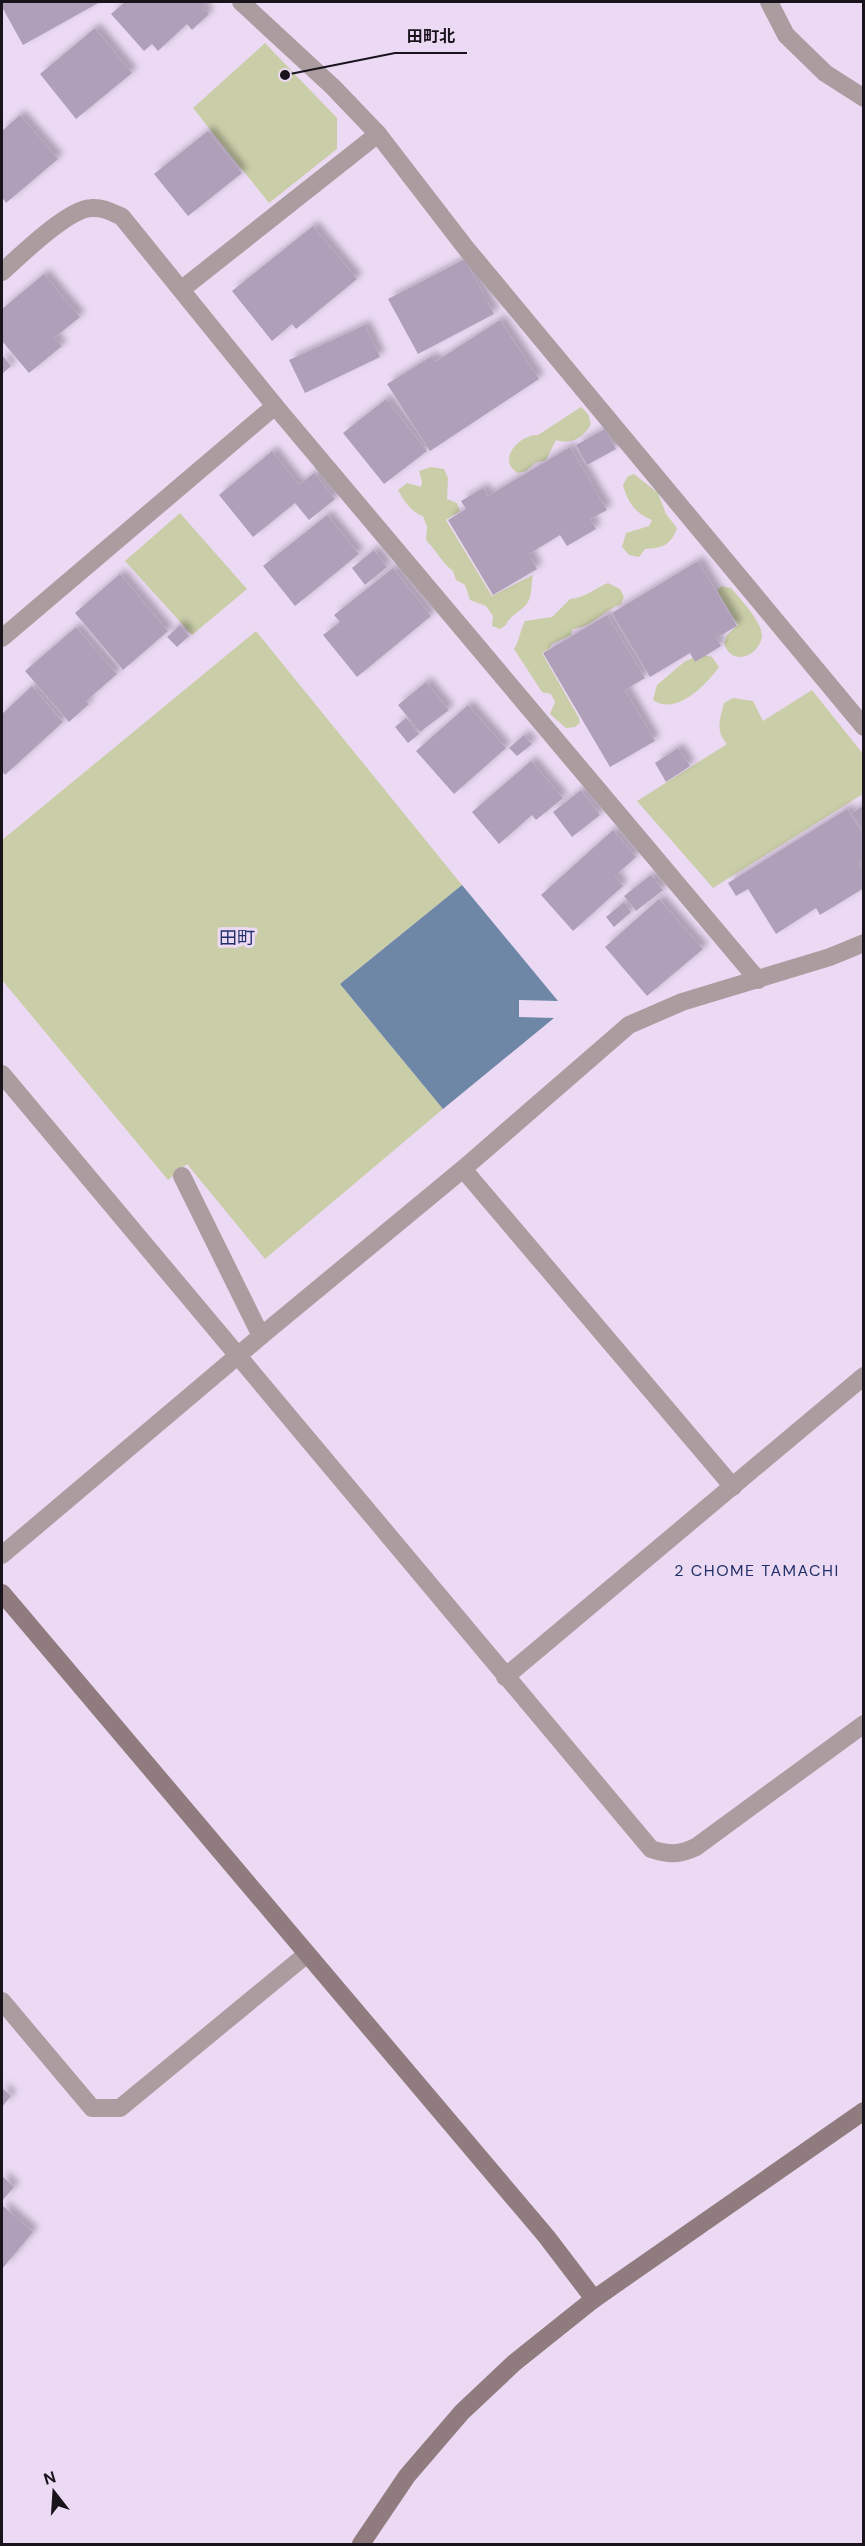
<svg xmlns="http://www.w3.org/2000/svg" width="865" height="2546" font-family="'DM Sans','Noto Sans JP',sans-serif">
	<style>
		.green { fill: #cacea8 }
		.water { fill: #6e87a6 }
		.building { fill: #b09fb8; filter: url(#shadow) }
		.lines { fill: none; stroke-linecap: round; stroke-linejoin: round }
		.lane { stroke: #ab9c9f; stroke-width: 18 }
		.street { stroke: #ab9c9f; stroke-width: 18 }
		.secondary { stroke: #907b7f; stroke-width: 18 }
		.labels { text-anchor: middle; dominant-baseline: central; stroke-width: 6; stroke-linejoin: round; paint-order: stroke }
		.neighbourhood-label { font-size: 16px; letter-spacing: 1.5px; fill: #223069; stroke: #ecdaf4 }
		.quarter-label { font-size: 18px; fill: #223069; stroke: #ecdaf4 }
		.leader { fill: none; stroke: #19131c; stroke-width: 2 }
		.callout-dot { fill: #19131c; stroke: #ecdaf4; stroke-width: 2 }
		.callout-label { font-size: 16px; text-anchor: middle; font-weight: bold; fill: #19131c; stroke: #ecdaf4; stroke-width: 6; stroke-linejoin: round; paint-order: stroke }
	</style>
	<defs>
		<filter id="shadow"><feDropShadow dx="5.5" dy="-5.5" stdDeviation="3" flood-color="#0004"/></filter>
	</defs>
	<rect width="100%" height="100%" fill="#ecdaf4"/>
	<g class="green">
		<polygon points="265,43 337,118 337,149 269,203 193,108"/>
		<path d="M581 407 588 414 591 424C584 437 572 445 556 440L546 460 535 463 526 471 518 473C496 461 519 434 538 435Z"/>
		<path d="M431 467 444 469 448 478 447 499 457 503 460 511 446 520 492 596 533 575C531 583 532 594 529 600 524 611 510 614 506 625L500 629 492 626 493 616 486 606 470 600 465 585 456 580 453 571C442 563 436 550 426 540L427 527 423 516C412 513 404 501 398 490L407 483 421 487 422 481 419 471Z"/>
		<path d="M634 474 658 493 666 514 677 528C671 545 663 548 645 549L639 557 629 555 622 547 626 533 649 526 652 520C635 513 628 503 623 485L627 477Z"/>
		<polygon points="180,513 247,589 192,635 125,561"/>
		<path d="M608 583 620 589 624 597 621 604C606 610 594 623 582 627 579 628 575 628 572 630L571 635 552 644 550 648 542 653 579 718 580 723 575 727 566 728 550 714 555 702 551 694 542 692 514 649C520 640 520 630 525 621L552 617 570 599C585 598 595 588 608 583Z"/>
		<path d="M722 586 731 588C739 597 763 623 762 636 759 657 731 667 724 643L727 635 738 625 717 590Z"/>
		<polygon points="256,631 462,885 340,984 443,1109 265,1259 187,1164 168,1180 2,980 2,840"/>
		<path d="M700 654 712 657 719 667C706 685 676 716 653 700L657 685 684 662Z"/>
		<path d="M812 690 863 754V794L713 888 637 801 727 744C715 732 720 718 724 703L733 698 753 701 763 721Z"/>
	</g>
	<polygon class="water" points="462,885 558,1001 519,1000 519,1017 554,1018 443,1109 340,984"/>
	<g class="building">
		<polygon points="2,2 100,2 23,45 2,7"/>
		<polygon points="125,2 208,2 202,7 209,14 192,30 187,24 158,51 152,44 144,51 111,14"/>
		<polygon points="95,28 132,73 76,119 40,74"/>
		<polygon points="20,115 58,159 6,203 2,197 2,131"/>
		<polygon points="208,131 242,173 188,216 154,174"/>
		<polygon points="313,226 357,279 296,329 292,324 272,341 232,291"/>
		<polygon points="465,259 494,314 418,354 388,299"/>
		<polygon points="44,274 80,317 54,338 62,346 29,373 2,341 2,309"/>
		<polygon points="500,320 539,379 430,451 387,384 432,356 435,362"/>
		<polygon points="365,325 380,357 305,393 289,360"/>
		<polygon points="2,355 11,366 2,374"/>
		<polygon points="386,399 427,451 384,484 343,433"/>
		<polygon points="605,429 616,449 587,465 576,445"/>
		<polygon points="570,447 607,510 590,519 596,529 567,546 560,535 529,554 537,569 493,595 448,520 466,509 461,501 483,488 488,496"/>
		<polygon points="272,451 299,485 314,473 335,499 309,520 295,503 253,537 219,495"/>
		<polygon points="327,515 359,554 295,606 263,566"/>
		<polygon points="374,550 387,567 365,585 352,568"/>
		<polygon points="698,561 737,626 716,638 721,646 695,662 690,653 650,677 612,613"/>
		<polygon points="393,568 431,616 357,677 323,635 340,622 334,615"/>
		<polygon points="120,574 168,631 123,670 75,613"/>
		<polygon points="607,615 645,678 625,690 655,741 610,767 543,653"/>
		<polygon points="180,625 189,636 177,647 167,637"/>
		<polygon points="76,627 117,674 86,701 89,704 69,722 25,671"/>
		<polygon points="426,682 449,710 420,732 398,705"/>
		<polygon points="32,686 63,722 5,775 2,771 2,714"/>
		<polygon points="468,705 506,748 454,794 416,751"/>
		<polygon points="406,718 419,734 408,743 395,727"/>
		<polygon points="524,735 532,744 517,756 509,748"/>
		<polygon points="678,748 690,766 666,782 655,763"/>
		<polygon points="531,761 563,798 536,820 532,815 499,844 472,812"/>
		<polygon points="581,790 600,815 572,837 553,812"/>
		<polygon points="864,805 864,831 851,814"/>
		<polygon points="847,809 864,835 864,859 858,863 864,873 864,888 820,915 816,908 776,934 748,889 736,896 728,883"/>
		<polygon points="613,830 636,857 615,876 623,886 573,931 541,895"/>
		<polygon points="651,875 663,890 636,911 624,896"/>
		<polygon points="659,899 703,949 647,996 605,947"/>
		<polygon points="624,902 631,912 614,927 606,917"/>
		<polygon points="2,2088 11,2096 2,2107"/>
		<polygon points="2,2176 14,2187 2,2201"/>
		<polygon points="2,2205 33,2232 2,2269"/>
	</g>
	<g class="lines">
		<g class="lane">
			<polyline points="769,2 786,35 825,73 864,98"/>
			<polyline points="182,1176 261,1336"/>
		</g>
		<g class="street">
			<polyline points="241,2 333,87 378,134 465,247 864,727"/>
			<path d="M2 272C21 255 68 209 91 208 103 207 111 212 122 217L275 406 2 638"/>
			<polyline points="182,289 378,134"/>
			<polyline points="275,406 758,980"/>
			<path d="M2 1074 651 1849C669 1855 679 1855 696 1847L864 1724"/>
			<polyline points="463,1169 733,1487"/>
			<polyline points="2,1555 261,1336 463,1169 629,1025 682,1002 830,957 864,943"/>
			<polyline points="505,1677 864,1376"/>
			<polyline points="2,2001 92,2108 120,2108 307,1954"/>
		</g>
		<g class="secondary">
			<polyline points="2,1593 546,2236 594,2299"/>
			<polyline points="361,2544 407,2476 462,2412 514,2363 594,2299 864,2111"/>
		</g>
	</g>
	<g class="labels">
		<g class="neighbourhood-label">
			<text x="757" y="1570">2 CHOME TAMACHI</text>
		</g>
		<g class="quarter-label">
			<text x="237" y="938">田町</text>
		</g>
	</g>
	<path class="leader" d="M285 75L395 53H467"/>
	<circle class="callout-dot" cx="285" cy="75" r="6"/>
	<g class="callout-label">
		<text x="431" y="42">田町北</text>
	</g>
	<rect width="865" height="2546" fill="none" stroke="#19131c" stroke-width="6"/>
	<g transform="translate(54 2492) rotate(343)" stroke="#ecdaf4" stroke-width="4.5" paint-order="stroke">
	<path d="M0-4.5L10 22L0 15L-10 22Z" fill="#19131c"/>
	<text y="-9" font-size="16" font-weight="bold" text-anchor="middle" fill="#19131c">N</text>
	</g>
</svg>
